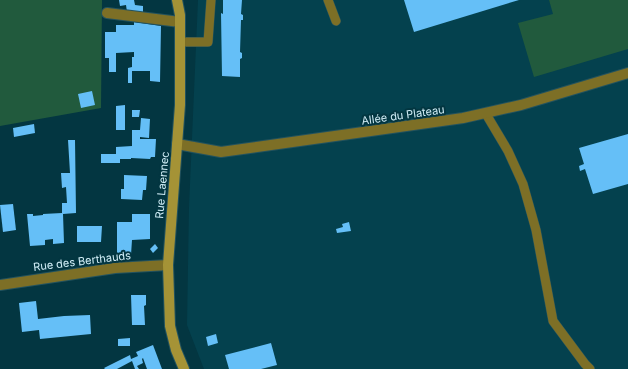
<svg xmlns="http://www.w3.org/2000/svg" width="628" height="369" font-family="Inter,sans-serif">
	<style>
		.built { fill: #04414e }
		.green { fill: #215a3d }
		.building { fill: #65bff7 }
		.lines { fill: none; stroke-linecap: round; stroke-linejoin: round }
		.lane-casing { stroke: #24535e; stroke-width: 10 }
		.street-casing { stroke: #24535e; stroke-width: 12 }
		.secondary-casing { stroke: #24535e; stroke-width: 12 }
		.lane { stroke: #7d6f26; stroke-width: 9 }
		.street { stroke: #7d6f26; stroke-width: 10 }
		.secondary { stroke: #a59336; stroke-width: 10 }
		.labels { text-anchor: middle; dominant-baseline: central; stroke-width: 4; stroke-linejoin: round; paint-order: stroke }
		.street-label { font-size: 11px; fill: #d0edf6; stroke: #033641 }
	</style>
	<rect width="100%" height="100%" fill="#033641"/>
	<polygon class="built" points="198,0 549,0 554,14 628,0 628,369 204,369 187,325 189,207"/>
	<g class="green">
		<polygon points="0,0 102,0 101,108 0,126"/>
		<polygon points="549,0 628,0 628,49 534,77 518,23 553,14"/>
	</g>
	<g class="building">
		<polygon points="119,0 134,0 135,5 143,6 143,13 127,12 126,5 120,6"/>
		<polygon points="223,0 242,0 241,14 243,15 243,20 241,20 240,52 242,53 242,58 240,59 240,77 222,76 221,13 223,14"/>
		<polygon points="404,0 519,0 414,32"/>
		<polygon points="134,22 161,26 160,82 150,81 150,71 132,71 132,83 128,83 128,68 132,67 132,57 134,57 134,52 116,53 116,72 109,72 109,58 105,58 105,32 116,32 116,25 134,25"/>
		<polygon points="92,91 95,105 81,108 78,94"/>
		<polygon points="125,105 125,130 116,130 116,106"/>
		<polygon points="132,110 140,110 139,117 132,117"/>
		<polygon points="141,118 150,119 149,138 140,137 140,139 156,139 155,157 151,157 150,159 131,158 131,159 120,159 120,163 101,163 101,154 116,154 116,147 132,146 132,130 140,130"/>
		<polygon points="34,124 35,133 14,137 13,128"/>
		<polygon points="628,134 628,184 593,194 585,169 580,171 579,166 584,164 579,148"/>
		<polygon points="68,140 75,140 76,213 63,214 64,243 53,244 53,239 45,240 45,245 30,246 27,214 33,214 33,216 43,215 43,214 62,213 62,203 67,203 66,187 62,188 61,173 70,173"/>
		<polygon points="124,175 147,176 146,190 143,190 142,200 121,199 121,189 124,189"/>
		<polygon points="13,204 16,230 3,232 0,205"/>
		<polygon points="132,214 150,214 150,239 132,240 131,255 117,255 117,222 132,222"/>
		<polygon points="349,222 351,231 337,233 336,229 343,227 342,224"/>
		<polygon points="77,226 102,226 101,242 77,242"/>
		<polygon points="155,244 158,248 153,253 150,249"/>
		<polygon points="131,295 146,295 146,305 144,306 145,325 132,325"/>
		<polygon points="36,301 38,319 64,316 90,315 91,334 40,339 39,330 22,332 19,303"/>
		<polygon points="216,334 218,343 208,346 206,337"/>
		<polygon points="130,338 130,346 118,346 118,339"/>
		<polygon points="271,343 277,365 261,369 229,369 225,355"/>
		<polygon points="153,345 162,369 147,369 143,358 142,359 143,363 137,366 139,369 135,369 132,361 117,369 105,369 104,368 130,355 131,359 138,356 136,352"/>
	</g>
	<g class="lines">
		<g class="lane-casing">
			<g id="lane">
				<polyline points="328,0 336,21"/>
				<polyline points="180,42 208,42 211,0"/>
				<polyline points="486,114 508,151 523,184 536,230 553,321 585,364 590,369"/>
			</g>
		</g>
		<g class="street-casing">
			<g id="street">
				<polyline points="107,13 180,22"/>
				<polyline points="177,144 221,152 463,118 521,105 628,73"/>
				<polyline points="0,285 115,268 168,265"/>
			</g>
		</g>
		<g class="secondary-casing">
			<polyline id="secondary" points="177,0 180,15 180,105 168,265 170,326 176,350 184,369"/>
		</g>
		<use href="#lane" class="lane"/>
		<use href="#street" class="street"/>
		<use href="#secondary" class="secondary"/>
	</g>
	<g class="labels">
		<g class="street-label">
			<text transform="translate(403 115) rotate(-8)">Allée du Plateau</text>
			<text transform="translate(162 185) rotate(-85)">Rue Laennec</text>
			<text transform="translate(82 261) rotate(-7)">Rue des Berthauds</text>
		</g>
	</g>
</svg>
